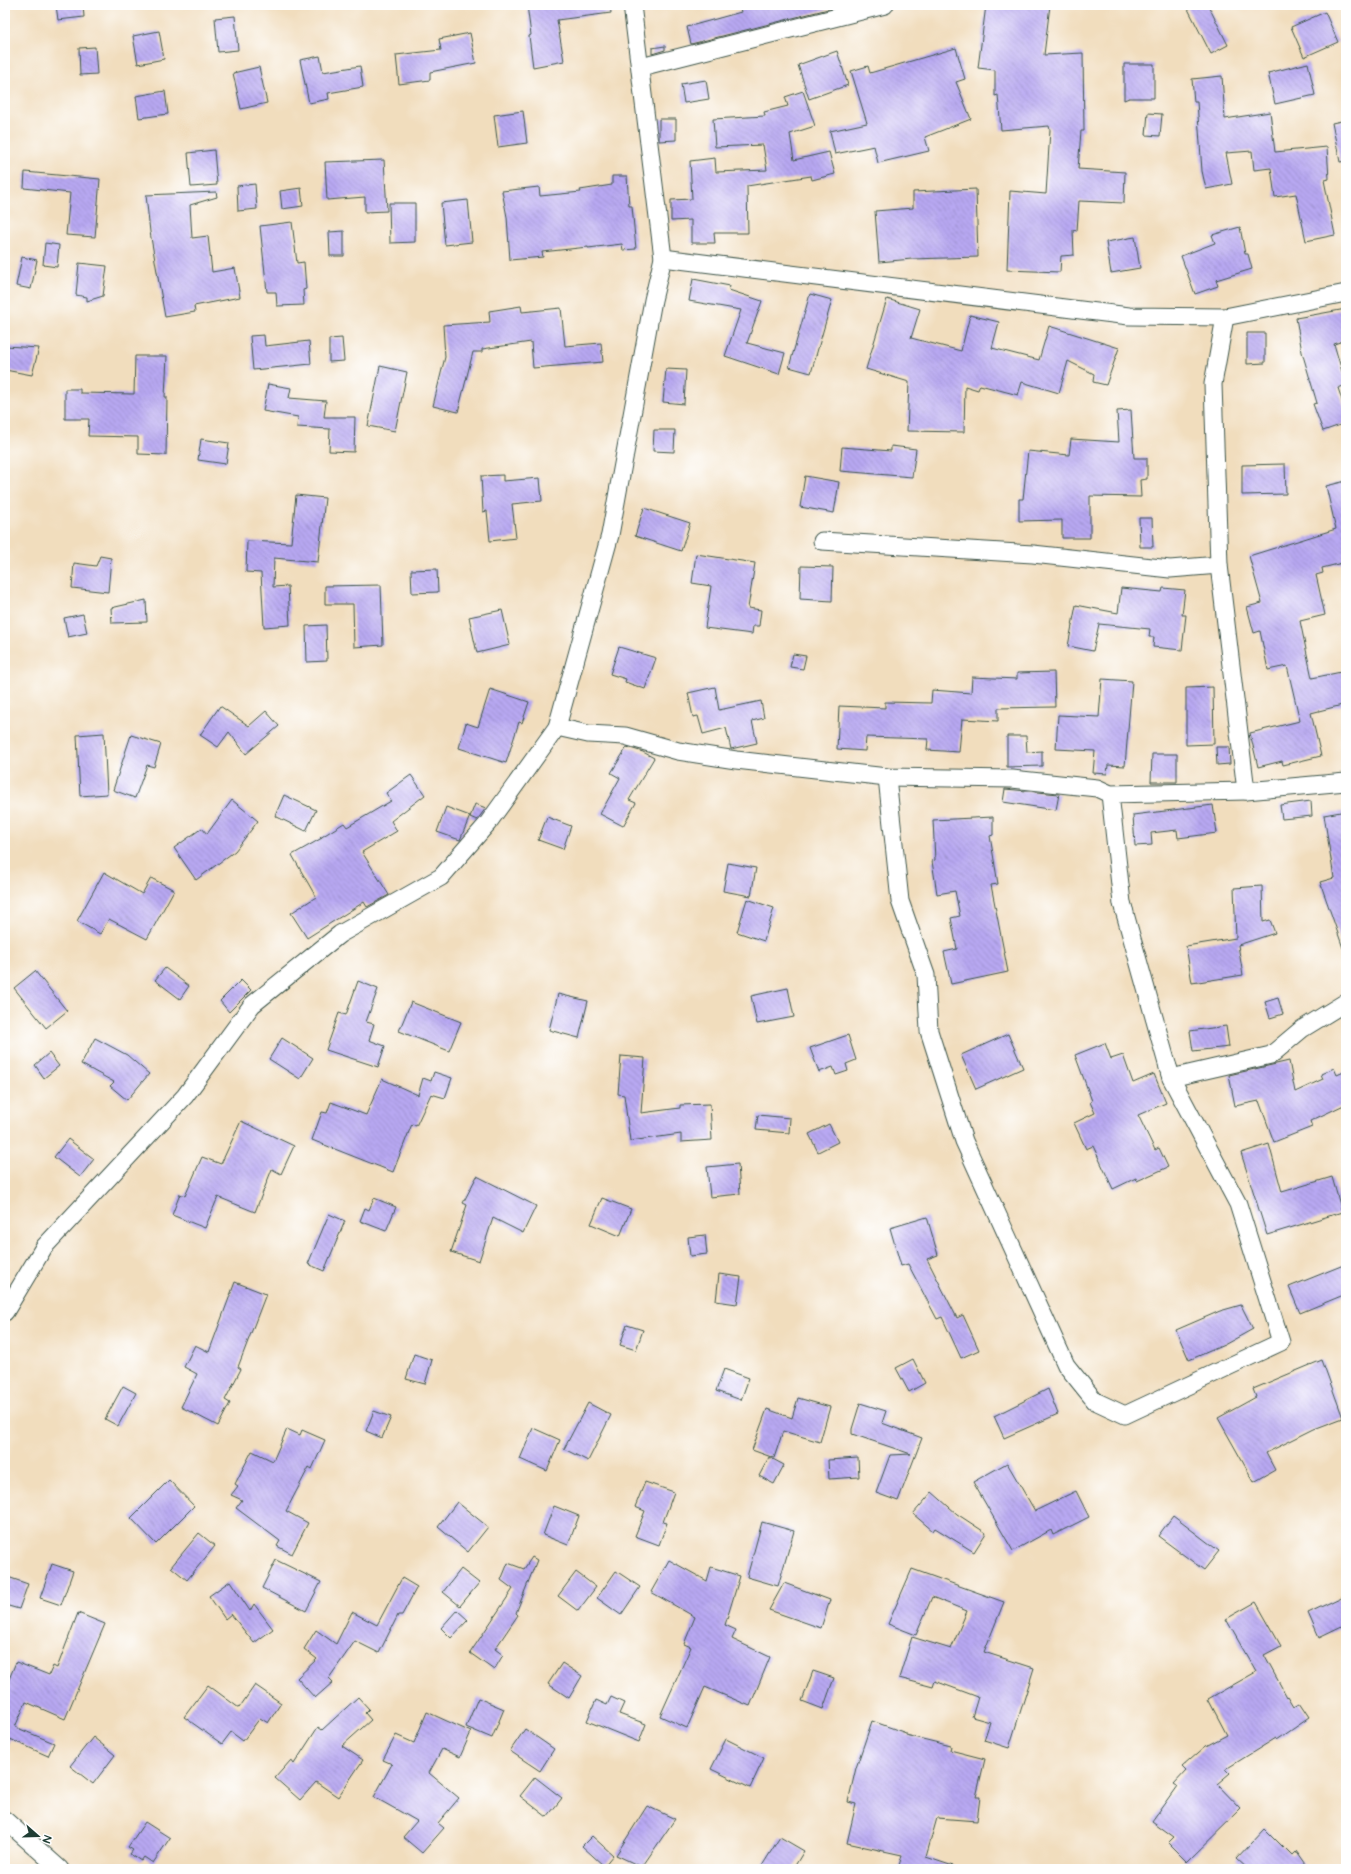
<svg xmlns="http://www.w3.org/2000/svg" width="1351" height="1874" font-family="'Architects Daughter',sans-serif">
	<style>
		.building { fill: url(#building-back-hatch) }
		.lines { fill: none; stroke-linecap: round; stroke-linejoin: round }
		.minor-casing { stroke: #3e5549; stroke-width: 19 }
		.minor { stroke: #fff; stroke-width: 17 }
	</style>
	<defs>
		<pattern id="building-back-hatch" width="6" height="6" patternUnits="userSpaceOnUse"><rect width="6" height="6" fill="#b8a8f2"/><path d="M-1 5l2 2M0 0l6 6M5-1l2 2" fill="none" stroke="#958ac5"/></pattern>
	</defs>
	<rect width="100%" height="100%" fill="#fff"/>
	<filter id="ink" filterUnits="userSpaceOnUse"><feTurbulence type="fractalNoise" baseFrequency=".025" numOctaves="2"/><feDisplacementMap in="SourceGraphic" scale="8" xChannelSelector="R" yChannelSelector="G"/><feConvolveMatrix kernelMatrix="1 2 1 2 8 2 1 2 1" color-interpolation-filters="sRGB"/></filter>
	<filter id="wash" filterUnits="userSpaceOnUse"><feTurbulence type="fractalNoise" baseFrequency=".012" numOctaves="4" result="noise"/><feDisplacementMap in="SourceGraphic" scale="16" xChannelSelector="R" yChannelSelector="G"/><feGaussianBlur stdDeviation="0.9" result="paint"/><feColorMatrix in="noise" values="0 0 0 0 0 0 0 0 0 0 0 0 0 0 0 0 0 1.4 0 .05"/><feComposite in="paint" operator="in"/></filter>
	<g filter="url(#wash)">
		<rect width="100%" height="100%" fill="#f1ddbd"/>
		<g id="blocks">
			<g class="building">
				<polygon points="56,5 83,5 84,17 58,20"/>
				<polygon points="527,5 610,5 611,13 557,20 564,61 533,67 529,36 531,35"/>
				<polygon points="739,5 836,5 836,7 691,44 687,27 741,12"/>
				<polygon points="986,5 1050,5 1044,55 1083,53 1084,131 1081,131 1078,169 1125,172 1124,203 1079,201 1077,231 1073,230 1074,255 1061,256 1060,272 1007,270 1010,191 1046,194 1050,130 1049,126 1001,130 998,95 995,96 995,70 978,68"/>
				<polygon points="1186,5 1208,5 1228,45 1211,54"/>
				<polygon points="1325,12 1338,42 1304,57 1291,27"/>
				<polygon points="235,16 238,50 218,52 215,18"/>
				<polygon points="159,31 164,59 138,64 133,36"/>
				<polygon points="470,33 476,63 430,72 430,80 399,84 396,55 441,50 439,39"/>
				<polygon points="665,46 665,50 652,54 652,48"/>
				<polygon points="95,47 97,74 80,75 79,48"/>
				<polygon points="956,48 965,79 956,82 971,119 925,137 929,151 878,163 874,146 835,154 830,131 867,123 851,71 868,66 870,73"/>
				<polygon points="837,51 848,85 809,99 798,65"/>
				<polygon points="320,56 323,72 360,66 363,87 328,93 329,99 309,103 300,60"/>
				<polygon points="1308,63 1315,95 1275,104 1268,73"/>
				<polygon points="1124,64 1154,64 1154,98 1129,98 1124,100"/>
				<polygon points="259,67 267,103 241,109 233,73"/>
				<polygon points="1222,76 1225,119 1270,112 1275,152 1327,147 1329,179 1324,180 1335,235 1306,241 1296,194 1275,197 1271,168 1254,170 1252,151 1226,153 1232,184 1206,189 1202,171 1197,102 1194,102 1192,79"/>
				<polygon points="706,80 709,99 684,103 681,84"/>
				<polygon points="165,91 168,114 139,118 136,96"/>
				<polygon points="803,91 815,126 790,134 794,160 829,152 835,174 812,180 811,176 747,186 748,233 714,233 715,243 691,243 691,220 671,221 671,200 692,199 690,161 715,158 716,172 767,170 763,145 715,147 713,119 765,116 764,112 788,106 785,97"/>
				<polygon points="523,111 527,143 498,147 494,115"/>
				<polygon points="1148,113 1162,114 1160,136 1146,135"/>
				<polygon points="659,119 676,119 676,140 659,141"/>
				<polygon points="1346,120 1346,161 1340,162 1332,123"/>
				<polygon points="214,150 217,185 191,187 188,153"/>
				<polygon points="384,160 387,211 365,212 365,197 327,200 325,162"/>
				<polygon points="25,172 100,179 95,237 66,235 70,193 24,188"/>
				<polygon points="612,176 627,176 629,206 632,206 636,249 623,250 622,244 588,248 588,247 542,252 543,257 510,260 507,217 502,191 539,187 540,196 581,192 580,190 612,185"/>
				<polygon points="255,184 257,209 238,211 237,186"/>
				<polygon points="301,188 303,206 282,209 280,191"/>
				<polygon points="976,189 978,257 912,259 879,262 875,211 913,208 913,192"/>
				<polygon points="216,192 217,197 190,205 192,238 208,236 212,272 235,268 240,297 194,306 195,312 165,317 150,232 146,195"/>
				<polygon points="468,200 472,242 445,245 441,203"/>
				<polygon points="389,203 415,203 415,242 390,243"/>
				<polygon points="292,222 297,263 304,262 306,289 303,290 304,305 277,306 276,292 267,292 260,226"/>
				<polygon points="1240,227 1245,254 1248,254 1252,269 1216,280 1218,286 1195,294 1181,256 1215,243 1212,235"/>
				<polygon points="344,231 344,256 330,256 329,232"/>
				<polygon points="1135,237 1140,268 1111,273 1106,242"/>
				<polygon points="45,243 59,245 57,267 43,265"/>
				<polygon points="22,257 37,260 31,289 16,286"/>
				<polygon points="79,263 107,266 103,296 87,301 87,297 76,295"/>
				<polygon points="693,279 730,286 729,290 762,301 747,343 785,353 779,374 725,356 741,310 689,301"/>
				<polygon points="810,294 832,300 811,373 789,367"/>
				<polygon points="887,299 920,309 911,338 961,351 970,315 999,322 992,348 1039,360 1049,326 1119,348 1106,385 1093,382 1094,374 1068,361 1059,393 1022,382 1018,395 980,385 978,390 965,386 964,432 907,431 909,382 866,369"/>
				<polygon points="521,306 522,312 561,308 565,346 601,343 603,362 533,368 531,342 482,349 482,352 473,352 458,412 433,406 445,357 443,325 490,322 489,311"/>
				<polygon points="1346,309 1346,340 1334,344 1346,385 1338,388 1346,412 1346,423 1323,431 1313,404 1317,403 1302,352 1296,318"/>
				<polygon points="1247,333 1265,333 1265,363 1247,364"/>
				<polygon points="264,335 265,346 309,341 311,364 253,370 250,336"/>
				<polygon points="342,338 344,361 329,362 329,339"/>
				<polygon points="5,346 39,348 32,375 5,370"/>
				<polygon points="135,356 167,356 165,397 167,397 166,455 138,454 138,437 88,436 89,419 65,419 65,389 80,389 80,393 134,394"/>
				<polygon points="380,366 407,372 395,431 368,426"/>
				<polygon points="666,369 686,370 684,404 663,402"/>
				<polygon points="268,384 291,388 289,398 326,401 324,417 355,417 354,452 329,451 330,429 297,427 298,417 263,411"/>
				<polygon points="1131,410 1134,458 1147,458 1147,479 1140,480 1141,497 1090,496 1090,538 1062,538 1062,520 1019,521 1019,499 1023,499 1028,451 1069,455 1071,439 1119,442 1117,411"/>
				<polygon points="654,430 675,430 674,452 653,451"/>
				<polygon points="201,439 229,443 226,464 198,460"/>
				<polygon points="891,446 916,449 912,477 840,471 842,447 891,451"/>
				<polygon points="1285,464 1286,494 1242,495 1242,465"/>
				<polygon points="503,475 503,481 540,478 542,501 512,504 516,538 490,541 487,511 483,512 481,476"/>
				<polygon points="805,476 839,482 834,513 800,507"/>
				<polygon points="1346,481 1346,562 1322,568 1323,573 1316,575 1325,615 1300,621 1312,678 1346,671 1346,704 1311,713 1321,756 1283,765 1282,761 1258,767 1250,733 1300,721 1287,666 1268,670 1260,631 1254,633 1247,607 1262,603 1249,556 1336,529 1326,486"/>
				<polygon points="296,495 325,498 318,562 274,558 273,587 288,586 290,625 264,627 261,573 246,572 247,541 291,543"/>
				<polygon points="644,508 690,523 681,551 635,536"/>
				<polygon points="1139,518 1152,518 1153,547 1140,547"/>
				<polygon points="696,554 755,563 748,608 761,610 759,626 753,626 752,634 705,628 711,586 692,583"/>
				<polygon points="100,556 111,558 108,592 72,588 74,563 96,566"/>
				<polygon points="801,566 833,567 832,601 800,599"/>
				<polygon points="437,569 438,592 412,593 411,570"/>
				<polygon points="381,585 383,645 354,647 353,604 325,604 325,586"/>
				<polygon points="1121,588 1162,592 1163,588 1185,590 1182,615 1186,615 1182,650 1153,647 1154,637 1149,637 1150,629 1099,624 1093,651 1068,646 1076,605 1118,613"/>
				<polygon points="146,600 147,622 112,623 111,608"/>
				<polygon points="502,610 510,645 477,653 469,617"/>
				<polygon points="83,614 87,633 68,637 64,618"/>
				<polygon points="326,625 327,661 307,662 306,626"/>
				<polygon points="619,647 656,658 645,689 625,682 626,679 610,674"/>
				<polygon points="793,654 806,656 803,669 790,667"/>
				<polygon points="1054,672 1055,707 998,708 998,721 962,719 959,752 927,750 928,739 866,737 865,751 837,749 839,706 885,708 885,702 931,703 932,690 971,693 972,677 1017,679 1017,673"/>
				<polygon points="1102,679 1132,681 1125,766 1108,765 1107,774 1093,773 1095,751 1056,749 1058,715 1099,717"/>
				<polygon points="715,687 719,710 761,701 764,718 752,721 757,743 731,749 726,728 703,734 698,716 693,717 688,693"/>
				<polygon points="1213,687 1214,744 1186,745 1186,688"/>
				<polygon points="490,689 529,702 522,723 519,722 506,763 459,748 466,723 478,727"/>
				<polygon points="220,706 249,726 266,711 279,726 246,754 229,732 218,747 200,735"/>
				<polygon points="104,733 107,794 80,796 77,735"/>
				<polygon points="131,735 161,744 154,767 147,765 135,798 113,790"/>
				<polygon points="1007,736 1026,736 1027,752 1042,751 1042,766 1007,767"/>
				<polygon points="627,747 643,752 654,758 629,800 636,803 623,826 600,814 620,778 611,773"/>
				<polygon points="1216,747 1229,747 1230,764 1217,765"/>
				<polygon points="1152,754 1177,754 1177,782 1151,782"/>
				<polygon points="411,775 425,795 391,821 397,831 362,852 389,895 367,907 364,902 307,938 291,913 316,897 292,855 322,838 320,838 344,823 347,827 391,801 386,793"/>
				<polygon points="1005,789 1059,794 1056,810 1003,802"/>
				<polygon points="284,795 316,810 306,831 275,816"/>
				<polygon points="232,800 258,821 235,851 196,880 174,848 202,828 207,834"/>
				<polygon points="1311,801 1312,816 1282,819 1280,805"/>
				<polygon points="475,804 486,808 477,820 470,817"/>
				<polygon points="1213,805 1217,833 1178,838 1177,830 1151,833 1152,845 1135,846 1133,815"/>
				<polygon points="446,807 470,816 460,840 437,832"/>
				<polygon points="1346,811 1346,947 1343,948 1320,882 1334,878 1324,815"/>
				<polygon points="547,817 571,826 563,849 538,840"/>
				<polygon points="993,817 993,835 990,836 998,884 991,885 1008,972 951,984 944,952 957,949 951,918 960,916 955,891 937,894 932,861 935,860 933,820"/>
				<polygon points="728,863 756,868 751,896 723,891"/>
				<polygon points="104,872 142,894 151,878 174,890 147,939 109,919 100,934 77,921"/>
				<polygon points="1262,886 1263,922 1270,920 1275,933 1238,945 1243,975 1192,983 1186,946 1236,938 1234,888"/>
				<polygon points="747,899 774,908 764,941 737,932"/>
				<polygon points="165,968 189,986 180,999 155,980"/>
				<polygon points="35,971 67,1011 46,1028 14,988"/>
				<polygon points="241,980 251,990 229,1012 220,1001"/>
				<polygon points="358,981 378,989 366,1022 374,1024 369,1040 385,1046 378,1067 326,1050 339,1013 346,1015"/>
				<polygon points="788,988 794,1017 757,1024 751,996"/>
				<polygon points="558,994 588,1001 579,1038 549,1030"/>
				<polygon points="1278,998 1283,1014 1270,1018 1265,1002"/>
				<polygon points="411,1002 461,1022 449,1051 399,1031"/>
				<polygon points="1226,1026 1229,1047 1193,1051 1190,1031"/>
				<polygon points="1008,1034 1023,1068 976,1089 961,1055"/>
				<polygon points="848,1035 856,1060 846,1064 848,1071 836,1075 833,1067 819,1072 810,1048"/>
				<polygon points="95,1038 127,1055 149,1074 127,1100 110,1086 114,1082 81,1064"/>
				<polygon points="282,1038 313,1058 300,1079 269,1059"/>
				<polygon points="1105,1043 1111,1059 1123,1055 1133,1083 1154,1074 1166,1103 1138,1115 1155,1150 1159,1148 1168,1167 1137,1181 1136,1178 1113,1189 1093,1146 1086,1149 1074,1123 1095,1113 1090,1102 1092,1101 1075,1055"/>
				<polygon points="49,1053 59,1066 44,1078 35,1065"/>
				<polygon points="621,1056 645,1058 641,1113 680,1108 680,1105 710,1104 712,1140 681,1142 681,1134 630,1141 624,1095 618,1094"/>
				<polygon points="1289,1061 1295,1092 1323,1079 1321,1074 1334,1068 1337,1075 1346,1071 1346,1104 1310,1121 1312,1127 1274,1142 1259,1101 1235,1106 1229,1075"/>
				<polygon points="434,1072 452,1078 445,1098 431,1094 416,1126 412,1124 393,1172 312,1140 322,1112 327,1113 331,1102 366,1115 382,1079 418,1095 423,1078 431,1081"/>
				<polygon points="758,1115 790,1118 789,1133 756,1130"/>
				<polygon points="241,1121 294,1146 281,1174 272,1169 255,1212 218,1197 205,1228 172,1215 180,1194 185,1196 189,1187 202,1157 221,1164"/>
				<polygon points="829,1124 838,1142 818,1152 809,1134"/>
				<polygon points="68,1139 94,1159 80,1177 54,1157"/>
				<polygon points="1269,1144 1282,1192 1332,1177 1342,1212 1267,1235 1241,1153"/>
				<polygon points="738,1164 740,1194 710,1197 707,1167"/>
				<polygon points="477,1176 536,1206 523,1233 493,1218 479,1261 451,1252 467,1205 463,1203"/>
				<polygon points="374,1198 396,1207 386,1231 360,1221 365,1208 369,1210"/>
				<polygon points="602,1198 631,1209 620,1236 591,1224"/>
				<polygon points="329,1214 345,1221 324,1271 308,1264"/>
				<polygon points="927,1217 938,1255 927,1259 957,1318 963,1315 979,1350 961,1358 942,1317 937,1319 908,1264 901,1266 890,1228"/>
				<polygon points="705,1235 707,1254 690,1256 688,1237"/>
				<polygon points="1346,1264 1346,1294 1300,1313 1289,1287"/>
				<polygon points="719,1274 741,1277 737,1304 716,1301"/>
				<polygon points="235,1282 266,1294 238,1367 241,1369 225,1400 230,1403 218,1426 181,1407 197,1374 184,1367 195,1345 209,1352"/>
				<polygon points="1241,1305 1253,1329 1224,1345 1189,1360 1176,1330 1220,1311"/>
				<polygon points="627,1325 643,1330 636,1350 620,1345"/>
				<polygon points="414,1354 432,1360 425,1384 406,1379"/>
				<polygon points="913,1359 925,1383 909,1392 896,1368"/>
				<polygon points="1322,1360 1343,1418 1314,1429 1266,1453 1275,1470 1254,1482 1218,1418 1256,1397 1253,1389"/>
				<polygon points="724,1369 749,1378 741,1400 716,1391"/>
				<polygon points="123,1386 136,1393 118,1426 105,1419"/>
				<polygon points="1048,1389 1058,1414 1004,1438 994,1416"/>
				<polygon points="798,1398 830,1407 820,1442 783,1431 774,1458 752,1450 767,1409 792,1418"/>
				<polygon points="588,1403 611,1415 588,1461 564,1449"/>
				<polygon points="860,1403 886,1411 882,1423 922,1438 898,1501 876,1493 890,1455 911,1454 852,1434 852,1429"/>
				<polygon points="374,1411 391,1417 382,1438 366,1431"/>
				<polygon points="533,1428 560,1440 547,1471 520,1459"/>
				<polygon points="287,1429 300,1435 302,1430 325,1440 312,1469 309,1467 286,1511 308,1523 292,1554 277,1546 280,1541 236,1508 242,1500 231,1495 238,1486 235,1484 252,1451 273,1461"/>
				<polygon points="769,1457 784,1465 774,1484 759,1476"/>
				<polygon points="858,1458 859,1477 829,1479 828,1460"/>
				<polygon points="1007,1463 1035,1511 1076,1491 1089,1517 1053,1535 1051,1530 1013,1551 973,1482"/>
				<polygon points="169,1480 194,1506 156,1544 131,1518"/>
				<polygon points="645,1482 674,1492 663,1522 667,1523 659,1545 635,1536 645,1511 635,1507"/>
				<polygon points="932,1492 957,1514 986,1533 974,1552 935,1528 933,1531 913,1514"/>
				<polygon points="457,1502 488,1527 468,1552 438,1527"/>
				<polygon points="554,1506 579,1516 568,1545 543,1535"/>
				<polygon points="1173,1516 1219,1551 1204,1570 1158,1536"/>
				<polygon points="762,1522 794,1531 778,1586 747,1577"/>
				<polygon points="199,1533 215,1546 187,1580 171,1567"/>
				<polygon points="532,1557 537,1560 516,1613 518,1615 495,1649 503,1655 494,1670 470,1653 513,1589 501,1580 508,1563 524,1569"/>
				<polygon points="276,1560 321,1582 306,1611 262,1588"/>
				<polygon points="669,1560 707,1581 711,1567 740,1576 725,1625 736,1630 732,1639 770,1657 750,1706 705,1687 687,1728 660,1716 691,1647 684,1644 695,1617 651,1592"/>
				<polygon points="52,1564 73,1571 61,1605 40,1598"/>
				<polygon points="461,1569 479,1583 460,1606 443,1592"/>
				<polygon points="912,1569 1004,1602 984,1652 1034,1668 1009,1748 984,1740 990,1722 972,1717 978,1697 935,1681 933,1687 899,1678 912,1637 951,1649 967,1611 932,1597 916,1635 888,1624"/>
				<polygon points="616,1571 640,1587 621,1615 597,1598"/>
				<polygon points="576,1572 596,1587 578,1611 558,1596"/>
				<polygon points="5,1576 28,1584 19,1609 5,1605"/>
				<polygon points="402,1578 417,1587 402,1615 398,1615 379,1653 355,1641 329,1678 333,1682 315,1698 297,1678 317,1659 304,1649 316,1630 336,1644 352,1612 377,1625"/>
				<polygon points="230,1581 250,1611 254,1604 273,1629 254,1643 231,1614 225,1619 209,1596"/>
				<polygon points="784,1583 830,1600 821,1628 769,1610"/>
				<polygon points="1346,1595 1346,1625 1319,1638 1308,1613"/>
				<polygon points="1256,1602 1281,1646 1264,1655 1287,1697 1288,1696 1294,1706 1299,1703 1309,1718 1277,1740 1276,1738 1226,1769 1230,1773 1217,1784 1241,1809 1187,1862 1168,1843 1174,1837 1152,1821 1177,1786 1174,1784 1186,1771 1182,1767 1206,1746 1227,1735 1208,1699 1256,1672 1226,1619"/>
				<polygon points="457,1610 468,1620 451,1638 441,1628"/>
				<polygon points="78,1613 105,1624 65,1719 26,1702 15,1727 54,1743 48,1756 10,1739 5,1750 5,1689 16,1662 49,1675 53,1666 57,1668"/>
				<polygon points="562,1663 582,1676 569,1698 548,1684"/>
				<polygon points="813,1671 834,1678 823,1709 802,1701"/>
				<polygon points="208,1685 239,1708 255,1685 281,1703 268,1723 260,1718 243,1741 231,1732 222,1744 184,1717"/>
				<polygon points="358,1697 369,1709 365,1713 371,1720 342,1746 363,1760 338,1797 316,1782 300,1800 275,1778 291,1760 294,1764 318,1727 322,1730"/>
				<polygon points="611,1697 624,1703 619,1714 646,1724 639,1742 587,1721 596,1700 607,1705"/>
				<polygon points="478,1698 504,1709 492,1738 466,1727"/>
				<polygon points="427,1712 471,1732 460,1757 442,1749 429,1773 459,1798 438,1823 444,1828 422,1853 403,1837 417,1821 374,1797 392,1764 383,1760 396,1735 414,1743"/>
				<polygon points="872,1721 906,1733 906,1735 951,1746 950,1750 985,1759 976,1797 980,1797 977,1821 937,1818 926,1857 953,1866 953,1869 898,1869 902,1855 847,1843 856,1804 848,1802 856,1768"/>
				<polygon points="525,1729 554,1749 540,1771 510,1751"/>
				<polygon points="93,1737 115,1755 93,1784 70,1766"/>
				<polygon points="726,1739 764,1758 750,1788 711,1769"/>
				<polygon points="535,1777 562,1798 547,1817 520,1796"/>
				<polygon points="647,1806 675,1819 642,1867 616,1855"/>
				<polygon points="145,1822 170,1838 153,1863 144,1857 141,1861 130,1854 133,1850 128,1847"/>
				<polygon points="1264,1828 1291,1855 1294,1852 1306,1869 1246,1869 1235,1859"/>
				<polygon points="592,1836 613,1855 604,1866 582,1846"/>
				<polygon points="780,1837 804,1851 793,1869 760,1869"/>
			</g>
		</g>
	</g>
	<g filter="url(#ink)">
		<use href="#blocks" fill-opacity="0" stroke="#3e5549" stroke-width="1"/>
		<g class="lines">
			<g class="minor-casing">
				<g id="minor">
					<polyline points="641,67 885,5"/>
					<polyline points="663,258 1129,316 1225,317 1346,293"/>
					<polyline points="1225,317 1213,384 1219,565 1246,791"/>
					<polyline points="822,541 1033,554 1170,569 1219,565"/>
					<polyline points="557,727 588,734 625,736 678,751 736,760 887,777 1012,779 1097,788 1110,794 1246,791 1346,782"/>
					<polyline points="887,777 900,901 926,975 929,1031 964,1141 1066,1365 1095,1401 1125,1415 1281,1342 1238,1204 1171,1078 1122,903"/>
					<polyline points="1110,794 1122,903 1125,913"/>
					<polyline points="1168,1067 1171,1078 1271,1055 1302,1029 1346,1002"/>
					<polyline points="5,1312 44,1247 185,1096 252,1005 340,934 441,877 488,823 557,727 610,535 653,300 663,258 632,5"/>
					<polyline points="5,1820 60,1869"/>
				</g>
			</g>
			<use href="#minor" class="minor"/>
		</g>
	</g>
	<rect width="1351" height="1874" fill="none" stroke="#fff" stroke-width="20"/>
	<g transform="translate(38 1836) rotate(110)" stroke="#ffffff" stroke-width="3" paint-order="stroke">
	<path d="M0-3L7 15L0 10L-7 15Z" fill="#1f3d34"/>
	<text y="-6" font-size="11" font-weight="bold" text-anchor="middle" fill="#1f3d34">N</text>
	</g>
</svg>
